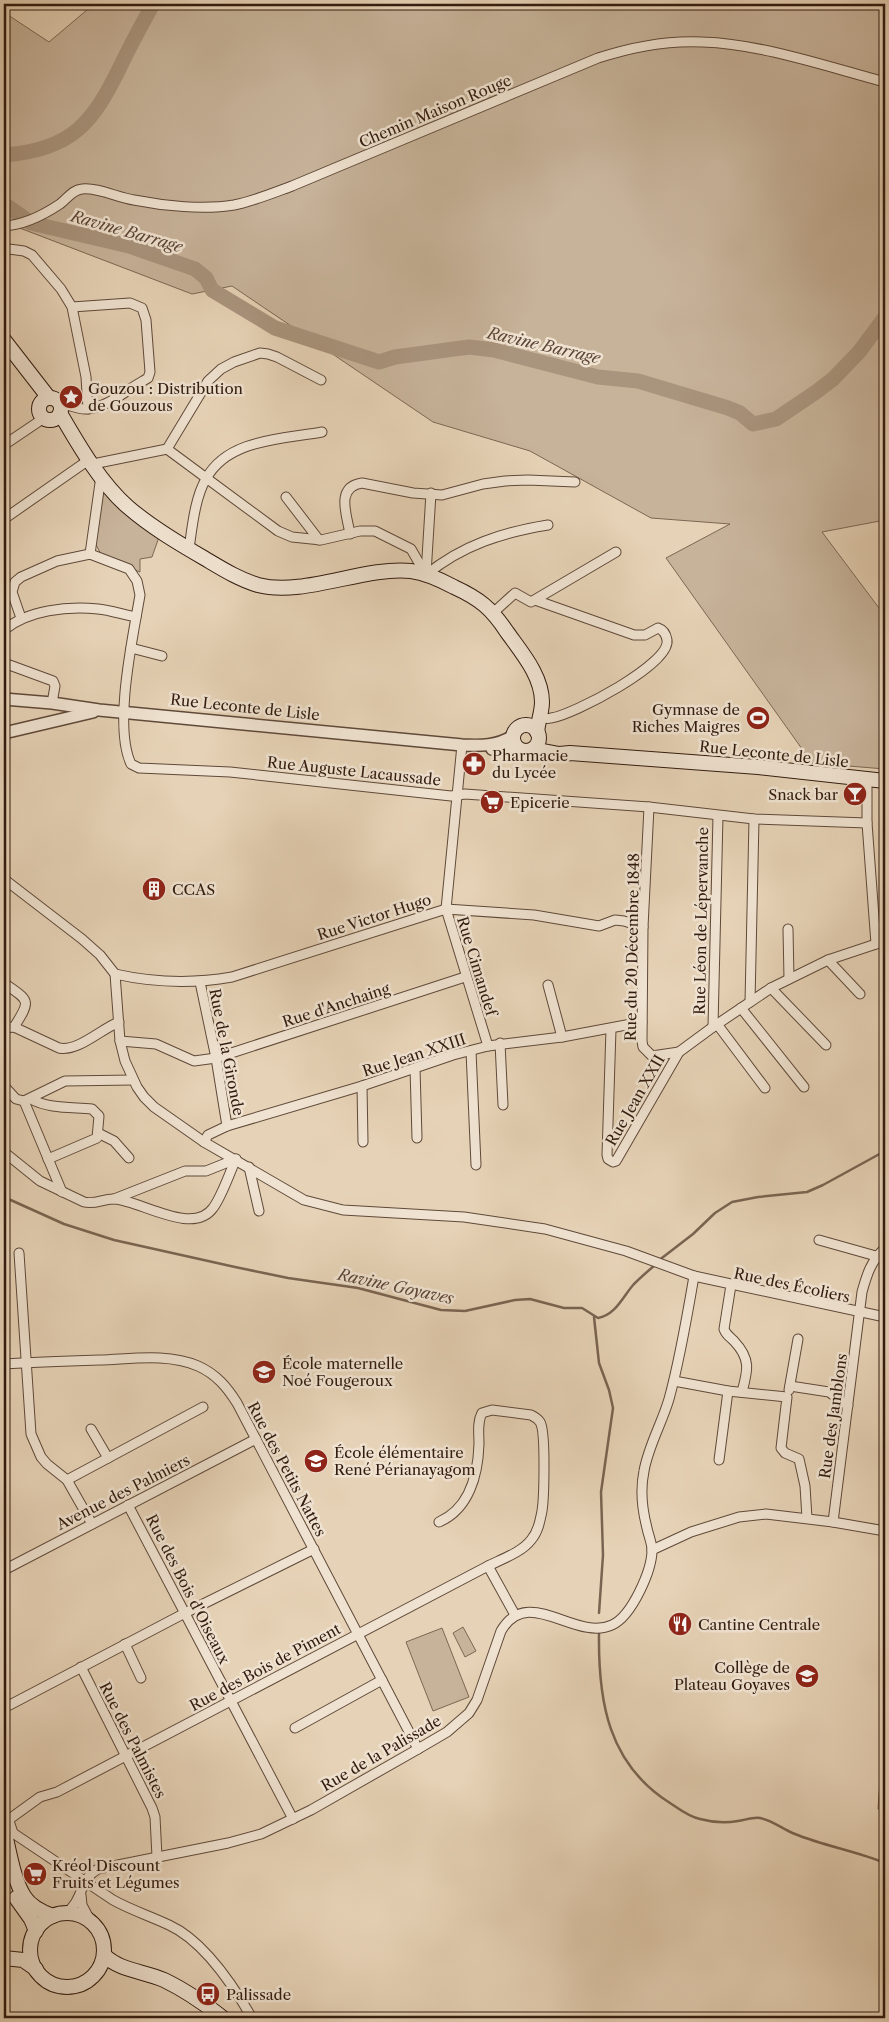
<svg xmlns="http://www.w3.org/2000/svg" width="889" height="2022" font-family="'Libre Caslon Text',serif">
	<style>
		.green { fill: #c7b39a; stroke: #7c6754 }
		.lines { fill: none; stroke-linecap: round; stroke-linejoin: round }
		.stream { stroke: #796451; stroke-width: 2.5 }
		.river { stroke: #a9947d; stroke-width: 15 }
		.minor-casing { stroke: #5f4939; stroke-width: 11 }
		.tertiary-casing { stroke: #5f4939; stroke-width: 14 }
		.secondary-casing { stroke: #321b0f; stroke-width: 16 }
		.minor { stroke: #efe2d0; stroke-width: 9 }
		.tertiary { stroke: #efe2d0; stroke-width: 11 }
		.secondary { stroke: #efe2d0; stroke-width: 14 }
		.labels { text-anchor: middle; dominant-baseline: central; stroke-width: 5; stroke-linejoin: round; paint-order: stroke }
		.street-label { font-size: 15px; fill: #321b0f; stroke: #efe2d0 }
		.poi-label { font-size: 15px; fill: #321b0f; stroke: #efe2d0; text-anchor: start }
		.water-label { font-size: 16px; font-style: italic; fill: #5c4536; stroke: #efe2d0 }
	</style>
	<rect width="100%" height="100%" fill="#e6d2b6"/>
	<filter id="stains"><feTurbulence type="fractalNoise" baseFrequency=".004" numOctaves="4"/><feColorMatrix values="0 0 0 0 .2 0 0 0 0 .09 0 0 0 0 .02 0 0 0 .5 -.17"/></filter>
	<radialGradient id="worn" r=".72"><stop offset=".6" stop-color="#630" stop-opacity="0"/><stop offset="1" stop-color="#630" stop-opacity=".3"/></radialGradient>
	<g class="green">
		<polygon points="94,4 885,4 885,520 822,532 885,616 885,769 812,763 666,558 730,524 651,518 530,451 433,422 232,286 192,294 4,222 4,16 8,15 49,42"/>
		<polygon points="103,487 159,537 152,557 140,559 140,572 102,556 95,543"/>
		<polygon points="463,1627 476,1651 465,1657 453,1633"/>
		<polygon points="442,1628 469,1697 433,1711 406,1642"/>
		<polygon points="882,1751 885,1751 885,1809 878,1809"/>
	</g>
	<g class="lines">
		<g class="stream">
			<path d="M4 1197 64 1224 114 1240 235 1267 288 1278 358 1288 441 1310 465 1311 515 1300 530 1299 564 1308H582L598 1318C616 1315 623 1296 634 1284 641 1277 648 1271 655 1265"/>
			<polyline points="658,1261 693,1234 715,1213 732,1202 758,1197 807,1192 823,1185 885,1151"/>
			<polyline points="594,1317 599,1363 609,1390 613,1408 601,1492 603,1555 599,1613"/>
			<path d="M599 1633C598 1701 608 1764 670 1803 679 1809 689 1817 700 1819 711 1822 726 1823 738 1821 745 1820 753 1817 760 1818 772 1820 784 1830 795 1834 824 1846 856 1851 885 1863"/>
		</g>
		<g class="river">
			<path d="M4 155C72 150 93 123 121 65 131 44 142 24 153 4"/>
			<polyline points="4,204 31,223 129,246 195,269 206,278 212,290 275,328 379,362 395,357 469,347 494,350 598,377 638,381 728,408 740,413 753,424 776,419 816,392 833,379 859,352 885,317"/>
		</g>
		<g class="minor-casing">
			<g id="minor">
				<path d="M4 226C23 225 45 214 60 204 68 198 72 190 82 189 97 187 119 198 134 200 164 206 204 210 234 205 254 201 273 193 292 186L598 58C632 47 668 40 703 42 762 44 828 67 885 82"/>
				<polyline points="4,246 9,249 24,251 32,255 61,289 72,307 86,377 88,409"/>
				<path d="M60 405C69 403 77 410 86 409 107 408 125 391 143 381L148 378 150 372 146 320 142 308 130 303 72 307"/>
				<polyline points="4,445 44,418"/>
				<polyline points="167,449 278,531 292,537 321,540 360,531 375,531 411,549 426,575"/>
				<polyline points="93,464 167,449 208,381 221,369 234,362 260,353 268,354 277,357 321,380"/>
				<polyline points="286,497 319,540"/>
				<polyline points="4,519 90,459"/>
				<path d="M350 534C347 515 335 487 362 483L413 493 442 495 483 484 505 481 528 480 575 482"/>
				<path d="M189 549C192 528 195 497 206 479 227 439 283 439 322 432"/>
				<polyline points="90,554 101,476"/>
				<polyline points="426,574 431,493"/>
				<path d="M426 575C462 545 504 532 548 525"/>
				<path d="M535 600 634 635H645L658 628C664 630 666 634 667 640 671 664 573 715 551 718 547 719 543 718 540 717"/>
				<polyline points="494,612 515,593 531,602 616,552"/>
				<path d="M21 618 12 592 15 582 21 577 57 561 90 554 129 569 137 581 140 595C133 637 113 726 131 764L139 768 230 772 451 796 465 794 649 807 754 819 867 823"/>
				<path d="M4 630C28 610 67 606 98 609 110 610 124 615 136 617"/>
				<polyline points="131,648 162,656"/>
				<polyline points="4,663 53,681 55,686 52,703"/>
				<polyline points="462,745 446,909 488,1046"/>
				<polyline points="867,780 867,823 876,944"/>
				<polyline points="649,807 643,927 642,1041 643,1047 652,1056 679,1052"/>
				<polyline points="4,879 82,939 100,955 115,974 120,1041 125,1061 137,1087 144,1097 154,1107 204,1142 304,1200 343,1210 464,1217 545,1229 626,1251 694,1276 885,1317"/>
				<polyline points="788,929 789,979"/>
				<polyline points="828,960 860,994"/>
				<path d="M115 974C155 983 192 984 232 977L446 909 534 915 599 926 615 920 624 921 643 927"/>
				<polyline points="200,982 216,1058 227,1126"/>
				<path d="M4 983C29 1001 32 999 14 1027L4 1028"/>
				<polyline points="548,985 562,1037"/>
				<polyline points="771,988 826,1045"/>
				<polyline points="750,1002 754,819"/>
				<polyline points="741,1008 804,1087"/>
				<polyline points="717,1024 765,1088"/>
				<path d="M14 1027 59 1048C78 1052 101 1029 119 1022"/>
				<polyline points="713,1027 718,816"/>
				<polyline points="611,1029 607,1155 608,1159 613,1162 616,1161 679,1052 713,1027 771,988 828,960 885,941"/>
				<polyline points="120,1041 156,1044 194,1061 216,1058 465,977"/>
				<polyline points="500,1043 503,1105"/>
				<polyline points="471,1051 476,1165"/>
				<polyline points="415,1068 417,1138"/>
				<polyline points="4,1086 16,1099 24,1101 65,1081 133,1080"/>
				<polyline points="362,1086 363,1142"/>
				<path d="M31 1099C49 1109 72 1107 92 1109L99 1116 97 1138 48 1159"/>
				<polyline points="24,1101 62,1192"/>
				<polyline points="98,1133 114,1141 129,1158"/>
				<polyline points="204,1142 208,1135 227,1126 362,1086 453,1055 488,1046 562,1037 642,1022"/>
				<path d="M4 1152 40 1181 84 1202C96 1205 104 1198 115 1199 141 1201 193 1236 213 1208 222 1196 229 1174 236 1159"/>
				<polyline points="249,1167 259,1211"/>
				<polyline points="114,1199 185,1171 206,1171 236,1159"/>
				<polyline points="819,1240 876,1256"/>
				<polyline points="19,1253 31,1434 41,1457 47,1464 67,1480 92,1524"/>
				<path d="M731 1285 724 1329C726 1335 730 1337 734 1341 751 1359 748 1370 742 1392"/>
				<path d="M4 1364C36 1362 68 1361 100 1360 132 1359 168 1353 198 1366 216 1374 227 1387 237 1403L418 1749"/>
				<polyline points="674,1381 728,1391 787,1397 781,1448 785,1453 799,1459 805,1486 807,1518"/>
				<polyline points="790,1386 829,1392 848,1406"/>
				<polyline points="789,1390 798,1339"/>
				<polyline points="91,1429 108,1458"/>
				<polyline points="719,1460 728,1391"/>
				<polyline points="67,1480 203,1407"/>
				<polyline points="128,1505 293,1819"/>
				<path d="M833 1522 862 1292C867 1274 871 1261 885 1248"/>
				<polyline points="652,1550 691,1532 739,1517 766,1514 833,1522 885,1531"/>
				<polyline points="488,1566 515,1615"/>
				<polyline points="4,1570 256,1439"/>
				<polyline points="125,1644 141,1678"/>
				<polyline points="81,1667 152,1808 155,1817 157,1857"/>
				<polyline points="4,1708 185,1613 314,1549"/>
				<polyline points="295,1728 382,1680"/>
				<path d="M9 1821 13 1833 113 1900C131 1910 150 1916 169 1925 204 1941 233 1985 252 2018"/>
				<path d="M4 1823 40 1797 57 1792 488 1566C502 1559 522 1552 531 1540 538 1532 540 1521 542 1511 544 1498 546 1431 540 1422 538 1419 535 1417 531 1415L492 1410 482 1413C477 1422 479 1434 479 1444 478 1475 469 1509 439 1522"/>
				<polyline points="81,1895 82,1905 91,1922"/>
				<path d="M65 1914C85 1899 78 1880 98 1869L228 1843 261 1834 311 1810 418 1749 447 1732 469 1713 477 1700 501 1631C528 1584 575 1642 612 1625 632 1616 652 1570 652 1550 652 1543 648 1534 647 1528 642 1509 640 1490 644 1471 648 1447 662 1423 669 1399 680 1359 687 1317 694 1276"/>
			</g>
		</g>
		<g class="tertiary-casing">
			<g id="tertiary">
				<path d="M4 699 52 703 99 710 462 745C481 746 497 746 513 736"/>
				<polyline points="4,733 93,712"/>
				<polyline points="492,749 518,749"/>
			</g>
		</g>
		<g class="secondary-casing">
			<g id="secondary">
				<polyline points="4,340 49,398"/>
				<circle cx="50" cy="409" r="11"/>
				<path d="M60 413C78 444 101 484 128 507 151 527 178 543 204 558 221 568 238 579 258 585 304 597 364 566 411 571 426 573 441 580 454 587 480 599 491 608 507 632 522 653 542 676 542 702 542 712 538 722 537 732"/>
				<circle cx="526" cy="738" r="13"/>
				<polyline points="533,749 559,754 570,753 758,767 885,781"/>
				<path d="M4 1830C9 1849 13 1879 24 1896 30 1906 42 1912 53 1916"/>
				<polyline points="16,1898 31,1919 36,1931"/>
				<circle cx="67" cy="1950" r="37"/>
				<path d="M104 1955C120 1971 144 1971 164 1980 185 1990 205 2004 223 2018"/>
				<polyline points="4,1958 23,1960 36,1969"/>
			</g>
		</g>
		<use href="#minor" class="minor"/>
		<use href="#tertiary" class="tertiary"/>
		<use href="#secondary" class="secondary"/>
	</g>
	<defs>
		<g id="sight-disc" transform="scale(1.25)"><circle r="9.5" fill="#8f2418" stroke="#efe2d0"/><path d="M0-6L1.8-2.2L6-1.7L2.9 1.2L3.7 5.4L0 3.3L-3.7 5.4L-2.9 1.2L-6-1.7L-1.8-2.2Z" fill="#fff"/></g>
		<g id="stadium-disc" transform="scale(1.25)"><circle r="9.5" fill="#8f2418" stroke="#efe2d0"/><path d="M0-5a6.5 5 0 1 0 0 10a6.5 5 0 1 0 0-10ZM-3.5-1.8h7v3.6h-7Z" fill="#fff"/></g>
		<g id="pharmacy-disc" transform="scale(1.25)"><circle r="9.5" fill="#8f2418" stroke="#efe2d0"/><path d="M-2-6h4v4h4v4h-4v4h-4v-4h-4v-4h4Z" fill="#fff"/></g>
		<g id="bar-disc" transform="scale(1.25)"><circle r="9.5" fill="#8f2418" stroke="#efe2d0"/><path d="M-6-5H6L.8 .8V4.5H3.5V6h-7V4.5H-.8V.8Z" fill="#fff"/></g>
		<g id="supermarket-disc" transform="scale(1.25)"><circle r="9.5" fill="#8f2418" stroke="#efe2d0"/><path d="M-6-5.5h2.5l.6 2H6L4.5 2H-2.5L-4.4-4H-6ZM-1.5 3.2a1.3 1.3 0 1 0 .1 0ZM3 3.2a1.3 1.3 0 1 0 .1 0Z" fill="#fff"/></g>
		<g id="building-disc" transform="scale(1.25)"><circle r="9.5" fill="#8f2418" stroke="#efe2d0"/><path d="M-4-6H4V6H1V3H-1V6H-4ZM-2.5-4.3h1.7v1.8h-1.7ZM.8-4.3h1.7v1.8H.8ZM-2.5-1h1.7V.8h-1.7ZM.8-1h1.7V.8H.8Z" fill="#fff"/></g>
		<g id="school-disc" transform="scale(1.25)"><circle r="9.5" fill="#8f2418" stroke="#efe2d0"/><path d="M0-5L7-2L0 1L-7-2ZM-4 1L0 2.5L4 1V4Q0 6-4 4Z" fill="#fff"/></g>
		<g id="restaurant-disc" transform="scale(1.25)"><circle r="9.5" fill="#8f2418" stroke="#efe2d0"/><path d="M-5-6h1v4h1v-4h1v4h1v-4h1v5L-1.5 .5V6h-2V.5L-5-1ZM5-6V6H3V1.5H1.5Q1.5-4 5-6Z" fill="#fff"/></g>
		<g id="bus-disc" transform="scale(1.25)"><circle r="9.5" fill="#8f2418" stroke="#efe2d0"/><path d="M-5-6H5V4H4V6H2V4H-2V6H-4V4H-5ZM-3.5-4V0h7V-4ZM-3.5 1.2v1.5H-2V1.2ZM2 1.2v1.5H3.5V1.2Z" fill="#fff"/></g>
	</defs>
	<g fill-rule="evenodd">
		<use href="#sight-disc" x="71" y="397"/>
		<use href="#stadium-disc" x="758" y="718"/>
		<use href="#pharmacy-disc" x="474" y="764"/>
		<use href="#bar-disc" x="855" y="794"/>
		<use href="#supermarket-disc" x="492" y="802"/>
		<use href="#building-disc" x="154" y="889"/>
		<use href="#school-disc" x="264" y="1372"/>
		<use href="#school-disc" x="316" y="1461"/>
		<use href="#restaurant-disc" x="680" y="1624"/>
		<use href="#school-disc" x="807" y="1676"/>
		<use href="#supermarket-disc" x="35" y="1874"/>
		<use href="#bus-disc" x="208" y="1994"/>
	</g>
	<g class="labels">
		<g class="street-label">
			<text transform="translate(435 111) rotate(-23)">Chemin Maison Rouge</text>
			<text transform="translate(245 707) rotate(6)">Rue Leconte de Lisle</text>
			<text transform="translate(774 754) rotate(6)">Rue Leconte de Lisle</text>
			<text transform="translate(354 771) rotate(6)">Rue Auguste Lacaussade</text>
			<text transform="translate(374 917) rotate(-18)">Rue Victor Hugo</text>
			<text transform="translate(701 921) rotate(-89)">Rue Léon de Lépervanche</text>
			<text transform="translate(632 947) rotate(-89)">Rue du 20 Décembre 1848</text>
			<text transform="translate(477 966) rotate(73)">Rue Cimandef</text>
			<text transform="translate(336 1005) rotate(-18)">Rue d'Anchaing</text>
			<text transform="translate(227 1052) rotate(79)">Rue de la Gironde</text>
			<text transform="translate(414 1055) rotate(-18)">Rue Jean XXIII</text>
			<text transform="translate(635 1100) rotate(-60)">Rue Jean XXII</text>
			<text transform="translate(792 1285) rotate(12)">Rue des Écoliers</text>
			<text transform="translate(833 1416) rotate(-82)">Rue des Jamblons</text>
			<text transform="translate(287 1469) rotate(62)">Rue des Petits Nattes</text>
			<text transform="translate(123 1492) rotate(-27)">Avenue des Palmiers</text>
			<text transform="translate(188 1589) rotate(63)">Rue des Bois d'Oiseaux</text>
			<text transform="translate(265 1667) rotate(-28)">Rue des Bois de Piment</text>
			<text transform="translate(133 1740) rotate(63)">Rue des Palmistes</text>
			<text transform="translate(381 1753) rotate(-30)">Rue de la Palissade</text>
		</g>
		<g class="poi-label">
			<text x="88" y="388">Gouzou : Distribution<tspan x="88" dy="17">de Gouzous</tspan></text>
			<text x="740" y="709" text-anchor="end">Gymnase de<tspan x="740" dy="17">Riches Maigres</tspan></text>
			<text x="492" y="755">Pharmacie<tspan x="492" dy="17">du Lycée</tspan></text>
			<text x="838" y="794" text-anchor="end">Snack bar</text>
			<text x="510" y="802">Epicerie</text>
			<text x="172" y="889">CCAS</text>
			<text x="282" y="1363">École maternelle<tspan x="282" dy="17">Noé Fougeroux</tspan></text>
			<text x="334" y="1452">École élémentaire<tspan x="334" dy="17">René Périanayagom</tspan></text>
			<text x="698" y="1624">Cantine Centrale</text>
			<text x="790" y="1667" text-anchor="end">Collège de<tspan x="790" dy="17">Plateau Goyaves</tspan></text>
			<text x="52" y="1865">Kréol Discount<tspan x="52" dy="17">Fruits et Légumes</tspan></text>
			<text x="226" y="1994">Palissade</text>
		</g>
		<g class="water-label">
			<text transform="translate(127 231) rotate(16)">Ravine Barrage</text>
			<text transform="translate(544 345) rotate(13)">Ravine Barrage</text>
			<text transform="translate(396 1286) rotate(12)">Ravine Goyaves</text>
		</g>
	</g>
	<rect width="889" height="2022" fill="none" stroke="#e6d2b6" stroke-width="20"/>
	<rect x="5" y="5" width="879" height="2012" fill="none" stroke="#321b0f" stroke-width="2.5"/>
	<rect x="10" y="10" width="869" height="2002" fill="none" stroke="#321b0f"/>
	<rect width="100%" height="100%" filter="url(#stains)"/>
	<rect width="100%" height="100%" fill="url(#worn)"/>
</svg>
